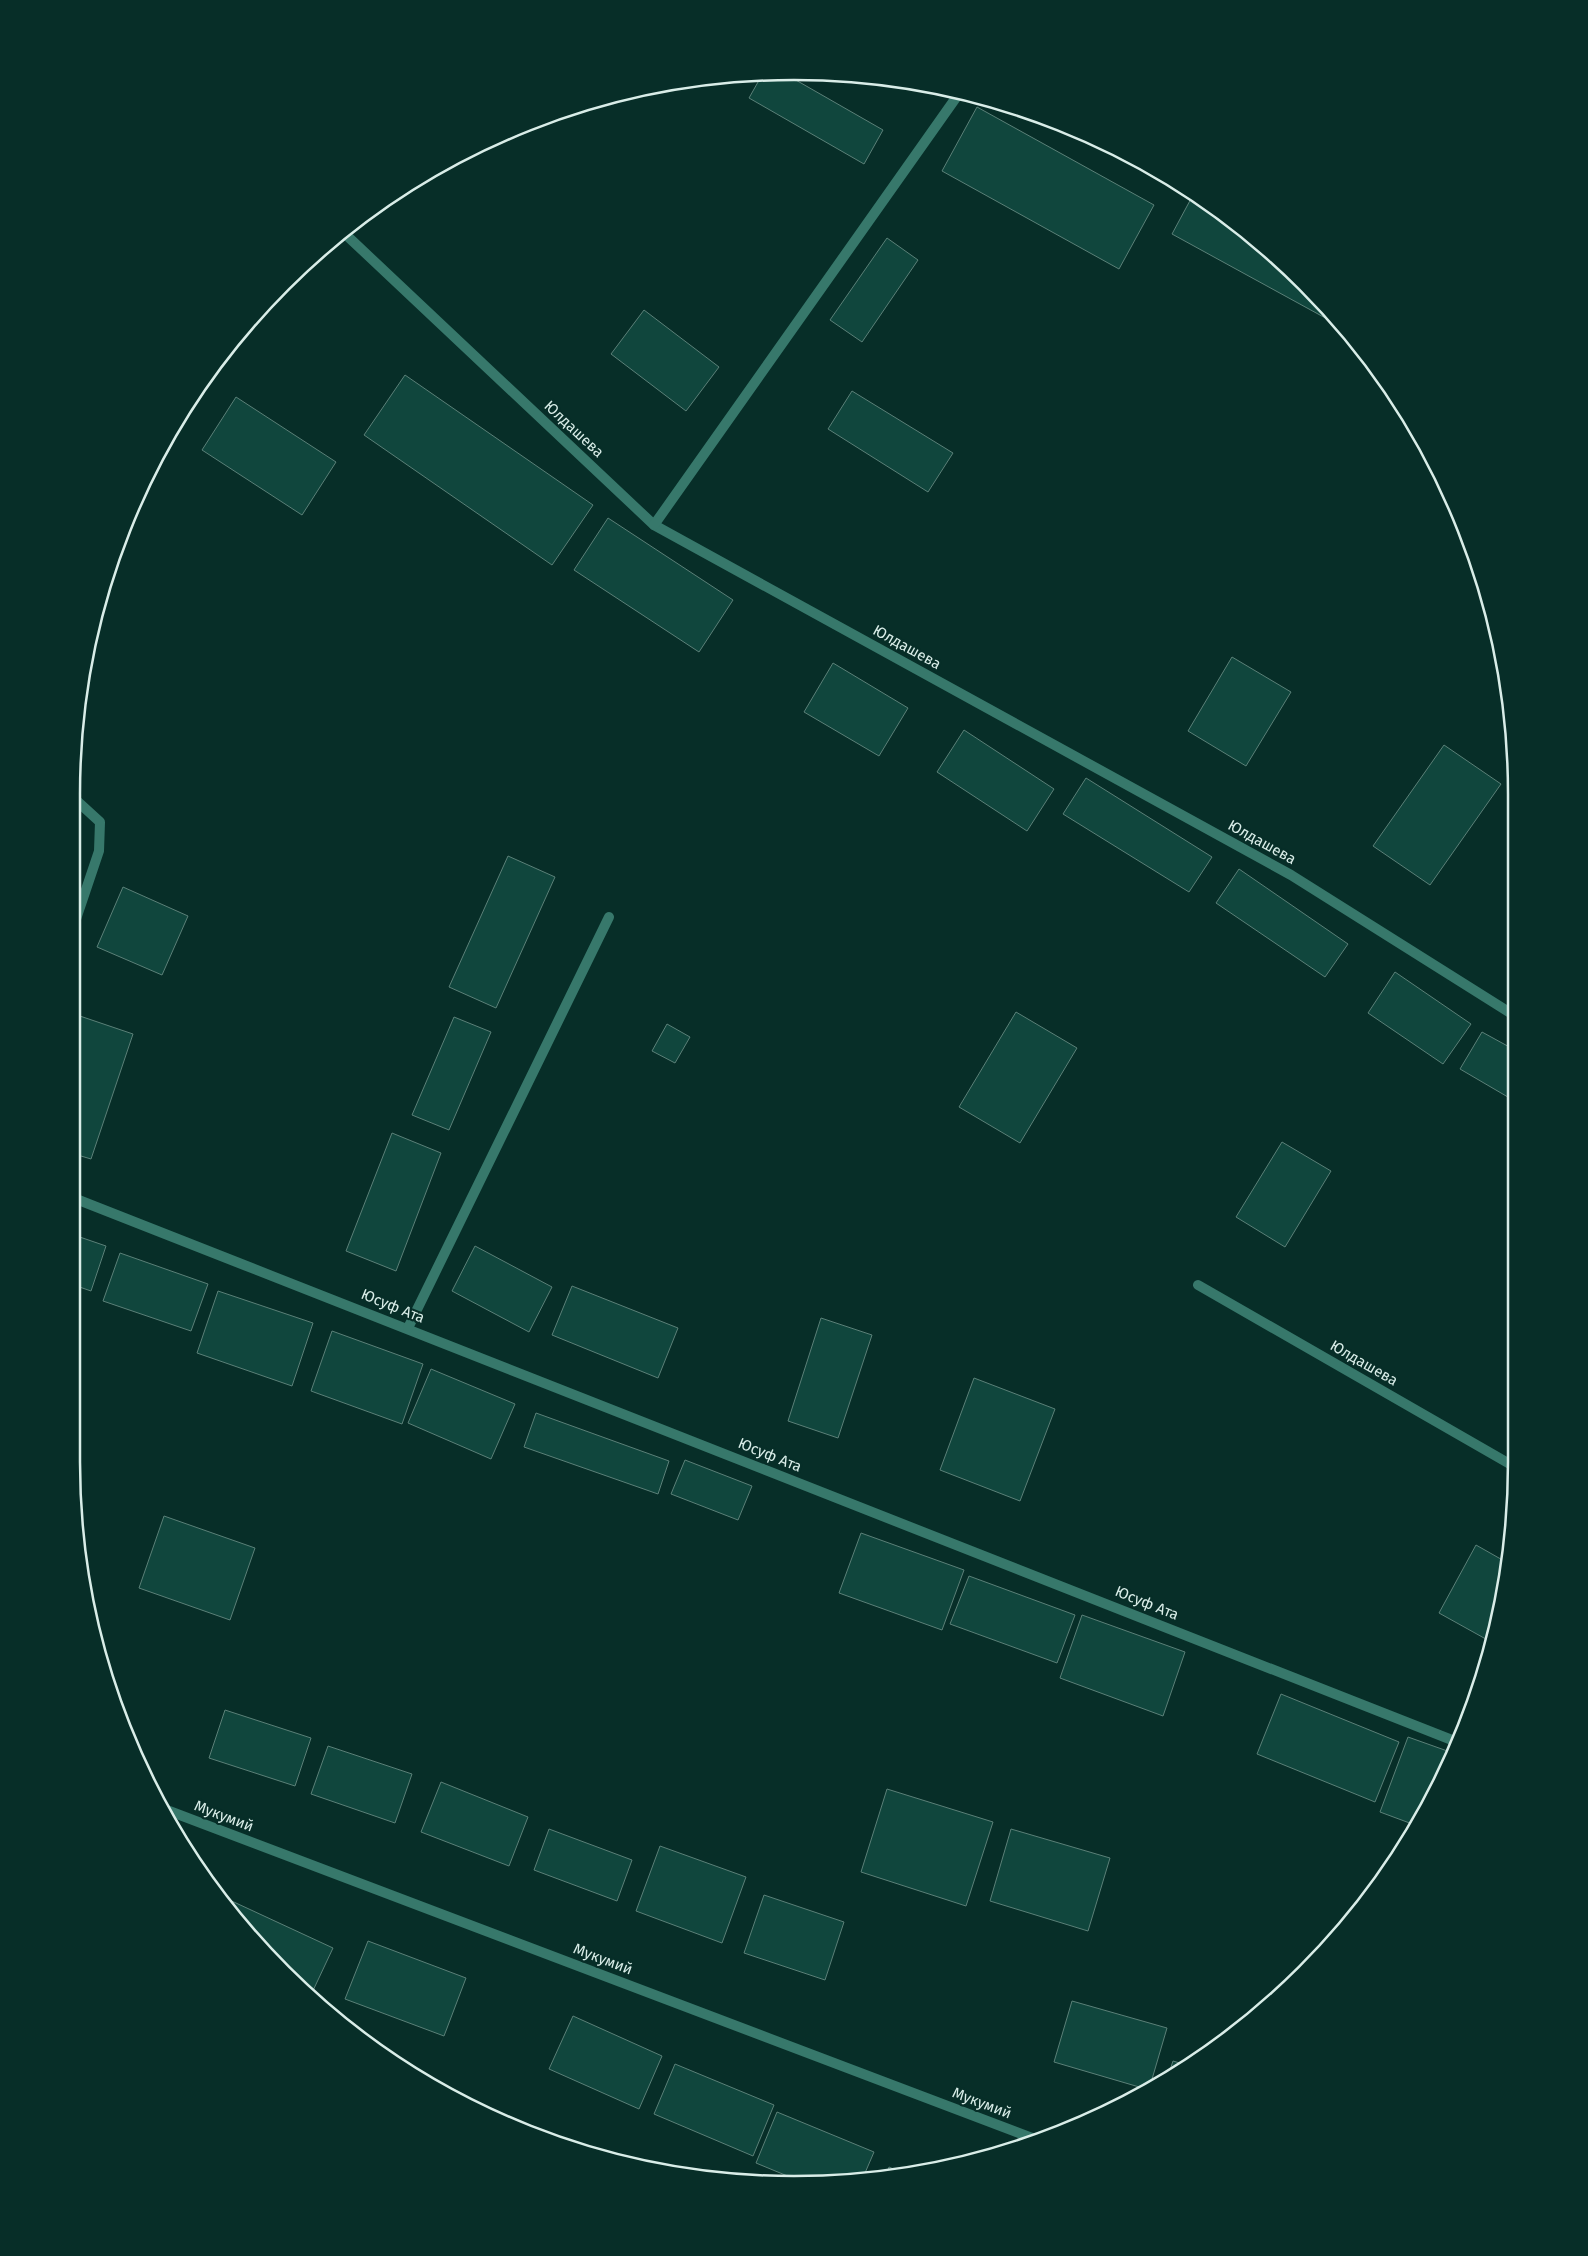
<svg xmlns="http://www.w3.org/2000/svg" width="1588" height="2256" font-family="'Fira Sans',sans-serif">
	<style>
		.building { fill: #10463d; stroke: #5b8078 }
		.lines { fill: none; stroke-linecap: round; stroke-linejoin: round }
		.minor { stroke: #37786b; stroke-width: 10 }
		.labels { text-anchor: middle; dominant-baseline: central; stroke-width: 4.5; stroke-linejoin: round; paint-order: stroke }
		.street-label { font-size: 15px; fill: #d9ede8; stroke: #072e28 }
		.rim { fill: none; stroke: #d9ede8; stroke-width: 2.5 }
	</style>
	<rect width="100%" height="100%" fill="#072e28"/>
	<g class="building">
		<polygon points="762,75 787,75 883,130 864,164 749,98"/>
		<polygon points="977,107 1154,205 1119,269 942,171"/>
		<polygon points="1193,195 1234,220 1333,313 1329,320 1172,234"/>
		<polygon points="887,238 918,260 862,342 830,320"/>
		<polygon points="644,310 719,367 686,411 611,354"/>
		<polygon points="405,375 593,505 552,565 364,435"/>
		<polygon points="852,391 953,453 928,492 828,429"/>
		<polygon points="236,397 336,462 302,515 202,450"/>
		<polygon points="608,518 733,600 699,652 574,570"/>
		<polygon points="1232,657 1291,692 1246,766 1188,731"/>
		<polygon points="833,663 908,708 879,756 804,712"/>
		<polygon points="964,730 1054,789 1027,831 937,772"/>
		<polygon points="1444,745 1501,784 1430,885 1373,846"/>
		<polygon points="1086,778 1212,857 1189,892 1063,814"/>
		<polygon points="508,856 555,877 496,1008 449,987"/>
		<polygon points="1239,869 1348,944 1325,977 1216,903"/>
		<polygon points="123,887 188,916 162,975 97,947"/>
		<polygon points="1395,972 1471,1024 1443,1064 1368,1013"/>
		<polygon points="1016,1012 1077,1048 1020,1143 959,1107"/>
		<polygon points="71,1013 133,1034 91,1159 71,1153"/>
		<polygon points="454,1017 491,1032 449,1130 412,1115"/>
		<polygon points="667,1024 690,1037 675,1063 652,1051"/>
		<polygon points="1482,1032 1513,1049 1513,1100 1460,1069"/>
		<polygon points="392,1133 441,1153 396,1271 346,1251"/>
		<polygon points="1282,1142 1331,1171 1285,1247 1236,1217"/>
		<polygon points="71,1234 106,1246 91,1291 71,1284"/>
		<polygon points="475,1246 552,1287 529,1332 452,1291"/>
		<polygon points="120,1253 208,1284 191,1331 103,1301"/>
		<polygon points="572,1286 678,1328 658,1378 552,1335"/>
		<polygon points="218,1291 313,1323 292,1386 197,1353"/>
		<polygon points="821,1318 872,1335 838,1438 788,1421"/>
		<polygon points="332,1331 423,1364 402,1424 311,1391"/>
		<polygon points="431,1369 515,1404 491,1459 408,1423"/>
		<polygon points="974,1378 1055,1409 1020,1501 940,1470"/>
		<polygon points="536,1413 669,1461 658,1494 524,1447"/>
		<polygon points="685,1460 752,1486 738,1520 671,1494"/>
		<polygon points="164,1516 255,1548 230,1620 139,1588"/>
		<polygon points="861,1533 964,1570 942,1630 839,1593"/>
		<polygon points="1476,1545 1506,1562 1493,1643 1439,1613"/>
		<polygon points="969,1576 1075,1615 1057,1663 950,1624"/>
		<polygon points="1082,1615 1185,1652 1163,1716 1060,1678"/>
		<polygon points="94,1631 101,1633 96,1650 96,1649"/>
		<polygon points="1281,1694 1399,1742 1375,1802 1257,1754"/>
		<polygon points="225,1710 311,1738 295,1786 209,1758"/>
		<polygon points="1408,1737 1453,1753 1442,1781 1415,1825 1380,1812"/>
		<polygon points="328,1746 412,1774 395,1823 311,1794"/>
		<polygon points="441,1782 528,1817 509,1866 421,1832"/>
		<polygon points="887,1789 993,1822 966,1906 861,1872"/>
		<polygon points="549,1829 632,1860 617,1901 534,1870"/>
		<polygon points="1011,1829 1110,1858 1088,1931 990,1901"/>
		<polygon points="660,1846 746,1877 722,1943 636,1911"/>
		<polygon points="764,1895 844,1922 825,1980 744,1953"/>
		<polygon points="223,1897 333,1948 310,1997"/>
		<polygon points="368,1941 466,1978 444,2036 345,1999"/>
		<polygon points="1072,2001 1167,2028 1150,2086 1146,2089 1054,2062"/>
		<polygon points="573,2016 662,2056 639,2109 549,2069"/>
		<polygon points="1173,2061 1183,2064 1169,2073"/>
		<polygon points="675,2064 774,2105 753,2156 654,2114"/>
		<polygon points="777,2112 874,2152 862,2180 841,2183 802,2182 756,2163"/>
		<polygon points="889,2167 907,2175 885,2177"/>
	</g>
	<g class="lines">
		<g class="minor">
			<polyline points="343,232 654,525 1291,875 1512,1014"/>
			<polyline points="654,525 960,92"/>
			<polyline points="71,934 99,851 100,822 77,801 71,798"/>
			<polyline points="71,1197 1457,1742"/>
			<polyline points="1198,1285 1515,1467"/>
			<polyline points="408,1328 609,917"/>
			<polyline points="164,1809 1032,2138"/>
		</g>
	</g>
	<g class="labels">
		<g class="street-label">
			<text transform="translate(574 429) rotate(43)">Юлдашева</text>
			<text transform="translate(907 647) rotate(29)">Юлдашева</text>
			<text transform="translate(1262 842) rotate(29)">Юлдашева</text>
			<text transform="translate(393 1306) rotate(22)">Юсуф Ата</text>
			<text transform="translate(1364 1363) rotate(30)">Юлдашева</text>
			<text transform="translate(770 1455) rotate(22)">Юсуф Ата</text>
			<text transform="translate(1147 1603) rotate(22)">Юсуф Ата</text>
			<text transform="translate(224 1816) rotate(21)">Мукумий</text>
			<text transform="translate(603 1959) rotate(21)">Мукумий</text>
			<text transform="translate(982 2103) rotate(21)">Мукумий</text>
		</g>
	</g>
	<path d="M0 0H1588V2256H0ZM794 80H794A714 714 0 0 1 1508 794V1462A714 714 0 0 1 794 2176H794A714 714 0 0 1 80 1462V794A714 714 0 0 1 794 80Z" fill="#072e28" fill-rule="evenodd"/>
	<path class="rim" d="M794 80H794A714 714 0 0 1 1508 794V1462A714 714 0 0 1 794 2176H794A714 714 0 0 1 80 1462V794A714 714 0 0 1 794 80Z"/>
</svg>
